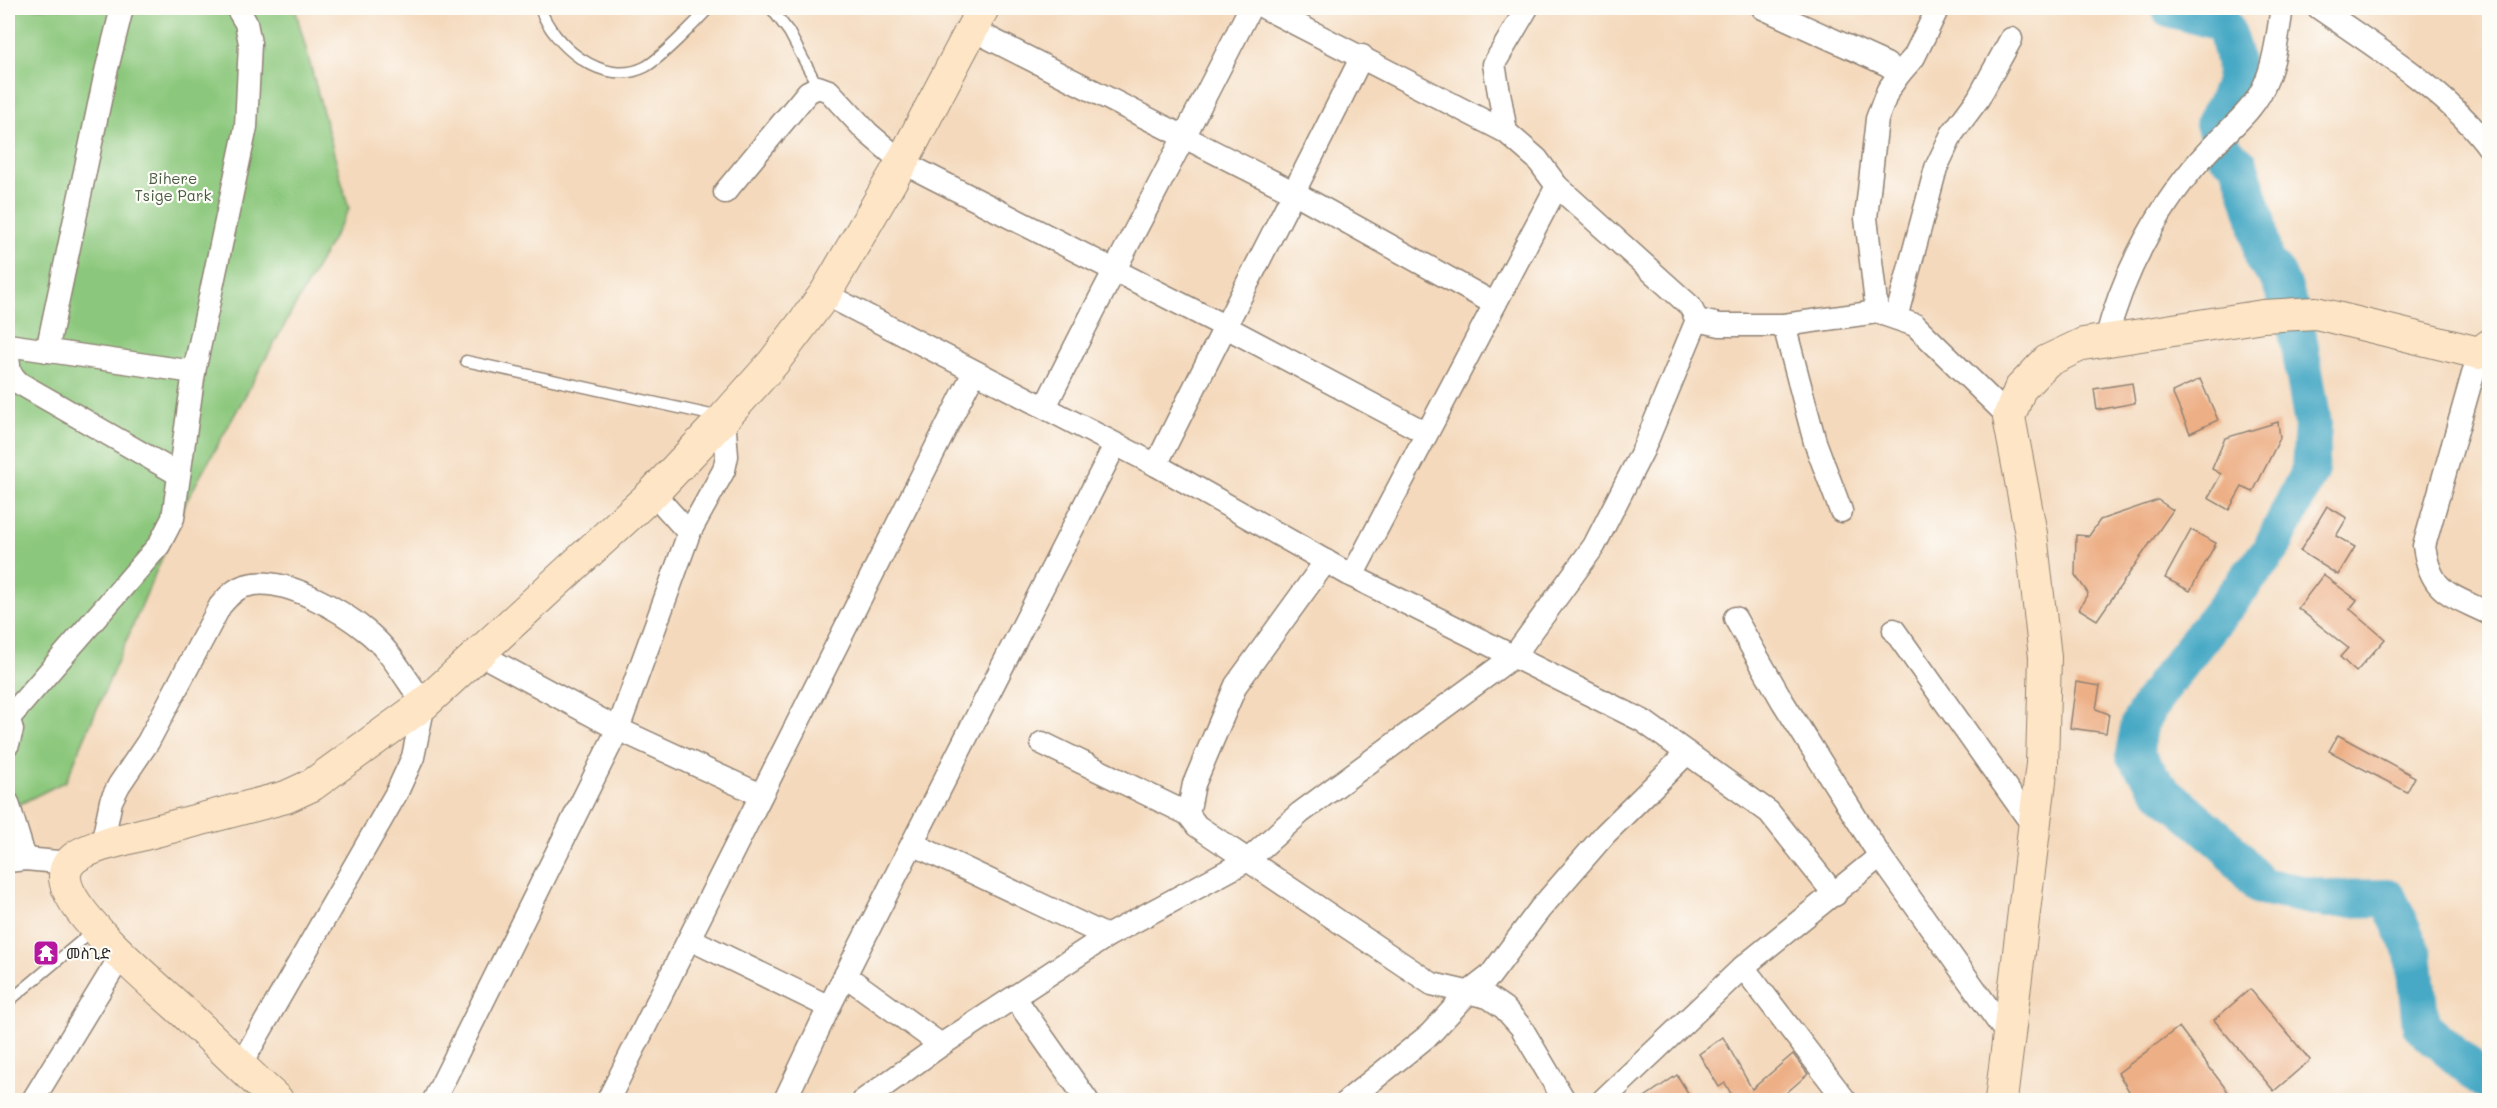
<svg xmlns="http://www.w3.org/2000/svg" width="2497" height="1108" font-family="Mali,'Noto Sans Ethiopic',sans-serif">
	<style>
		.green { fill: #8bc77c; stroke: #5b7954; stroke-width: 1.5 }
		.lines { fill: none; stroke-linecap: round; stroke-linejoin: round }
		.river { stroke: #46a9c5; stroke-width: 38 }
		.building { fill: #edaf85 }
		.lane-casing { stroke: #908274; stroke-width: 13 }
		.street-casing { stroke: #908274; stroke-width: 25 }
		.secondary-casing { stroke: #908274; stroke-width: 34 }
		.lane { stroke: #fff; stroke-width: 10 }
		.street { stroke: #fff; stroke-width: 22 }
		.secondary { stroke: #fde5c5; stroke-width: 32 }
		.labels { text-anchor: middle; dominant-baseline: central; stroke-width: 4.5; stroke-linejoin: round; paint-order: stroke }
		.park-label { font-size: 15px; fill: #485a43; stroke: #fdfcf7 }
		.poi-label { font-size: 15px; fill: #2b2b2b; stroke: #fdfcf7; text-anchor: start }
	</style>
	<rect width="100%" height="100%" fill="#fdfcf7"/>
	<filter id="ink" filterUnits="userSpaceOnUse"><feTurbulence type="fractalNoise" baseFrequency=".0167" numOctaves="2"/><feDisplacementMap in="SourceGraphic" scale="12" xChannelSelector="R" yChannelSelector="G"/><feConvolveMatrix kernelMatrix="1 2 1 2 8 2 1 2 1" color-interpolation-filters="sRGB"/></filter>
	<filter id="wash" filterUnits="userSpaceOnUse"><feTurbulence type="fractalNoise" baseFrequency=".008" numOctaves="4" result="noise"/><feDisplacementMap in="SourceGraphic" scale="24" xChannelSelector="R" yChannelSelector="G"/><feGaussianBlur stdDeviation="1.35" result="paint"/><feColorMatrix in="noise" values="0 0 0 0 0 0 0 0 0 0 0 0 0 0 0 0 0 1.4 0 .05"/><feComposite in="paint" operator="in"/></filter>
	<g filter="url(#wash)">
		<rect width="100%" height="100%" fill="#f4d9bc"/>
		<polygon class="green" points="8,8 295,8 349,209 186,502 66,781 8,810"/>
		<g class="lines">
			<path class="river" d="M2169 8 2223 23C2240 67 2240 83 2214 123L2223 150 2239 164 2256 218 2264 260 2277 275 2295 319 2313 424 2310 470 2271 549 2163 685 2140 722 2134 754 2159 788 2226 845 2260 886 2327 899 2388 898 2413 953 2421 1026 2490 1085"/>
		</g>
		<g id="blocks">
			<g class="building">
				<polygon points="2200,379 2218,420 2190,433 2172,392"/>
				<polygon points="2132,383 2135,403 2097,410 2094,389"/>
				<polygon points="2278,422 2280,438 2253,492 2242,487 2229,510 2208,498 2221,474 2212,469 2225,438"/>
				<polygon points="2158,500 2173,510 2097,620 2079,609 2088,593 2075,575 2076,535 2089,536 2100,520"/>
				<polygon points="2327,506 2347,518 2336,536 2355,547 2338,575 2300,551"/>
				<polygon points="2191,530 2216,543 2190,591 2165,578"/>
				<polygon points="2323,575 2357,600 2350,609 2385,639 2356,672 2340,657 2348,648 2298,608"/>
				<polygon points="2076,682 2100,686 2096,709 2109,714 2106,733 2070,728"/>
				<polygon points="2338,735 2415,777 2407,792 2329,751"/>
				<polygon points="2250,989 2310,1060 2274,1091 2214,1020"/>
				<polygon points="2179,1027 2194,1047 2235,1101 2135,1101 2118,1073"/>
				<polygon points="1723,1037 1752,1089 1793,1054 1808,1074 1777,1101 1735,1101 1725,1083 1719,1087 1699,1054"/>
				<polygon points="1677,1075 1693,1101 1639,1101"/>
			</g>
		</g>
	</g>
	<g filter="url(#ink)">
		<use href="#blocks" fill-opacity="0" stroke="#908274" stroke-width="1.5"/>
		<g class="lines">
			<g class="lane-casing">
				<g id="lane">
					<path d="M540 8C553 45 603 88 645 67 659 60 697 21 709 8"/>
					<polyline points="771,8 789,32 818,87"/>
					<polyline points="466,361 720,417"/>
					<polyline points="8,1002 94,930"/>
				</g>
			</g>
			<g class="street-casing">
				<g id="street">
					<polyline points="1265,8 1506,132 1537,159 1557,186 1690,306 1697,320"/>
					<polyline points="1763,8 1886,64 1900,73 1888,90 1877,119 1866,218 1877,312"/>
					<path d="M2319 8C2375 47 2450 93 2490 149"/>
					<polyline points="973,30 1295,193 1495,304"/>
					<polyline points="1900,73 1914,57 1938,8"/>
					<polyline points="1506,132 1494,64 1527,8"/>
					<polyline points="725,192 808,92 818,87 829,91 868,133 902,162 1224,326 1426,433"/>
					<polyline points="825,294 1156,465 1352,576 1643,721 1769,812 1835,895"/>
					<polyline points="1896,318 1936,168 1952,134 1978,99 2011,39"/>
					<polyline points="1784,325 1815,442 1841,511"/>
					<path d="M2106 340C2123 272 2161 201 2210 149 2231 127 2256 109 2267 79 2276 57 2278 31 2282 8"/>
					<polyline points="8,345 194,372"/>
					<polyline points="47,351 106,72 122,8"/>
					<path d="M2479 353 2424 546C2431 594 2450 594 2490 614"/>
					<polyline points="8,357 10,373 19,383 178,474"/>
					<path d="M1045 407C1111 273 1183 142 1250 8"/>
					<path d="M1156 465C1223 328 1295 193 1362 56"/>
					<polyline points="689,533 724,470 727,456 724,418"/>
					<polyline points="1352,576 1557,186"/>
					<polyline points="1735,618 1783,702 1880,856 2009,1037"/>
					<polyline points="1894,630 2034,827"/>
					<polyline points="478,653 618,729 761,795"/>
					<polyline points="8,716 12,730 8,744"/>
					<polyline points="9,718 159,545 173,518 194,372 246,127 250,43 246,23 237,8"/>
					<polyline points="1042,743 1188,814 1197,826 1432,984 1488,997 1504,1008 1521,1027 1563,1098"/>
					<polyline points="8,803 25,859"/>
					<polyline points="1188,814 1194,784 1236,685 1326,561"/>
					<polyline points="913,844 1107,936"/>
					<path d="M102 845 111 801 119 785 148 742 220 606C227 598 234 589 245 586 282 574 343 611 370 634 392 653 407 681 424 704L413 757 397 792 240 1066"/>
					<polyline points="8,861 25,859 69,863"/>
					<polyline points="690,939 829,1007"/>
					<polyline points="1743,967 1845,1100"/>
					<polyline points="846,976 941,1045"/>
					<polyline points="1015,998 1087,1100"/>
					<polyline points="33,1100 122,954"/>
					<polyline points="434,1100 618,729 689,533 653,493"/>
					<polyline points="608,1100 974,372"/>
					<polyline points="785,1100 829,1007 1115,445"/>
					<polyline points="864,1100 941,1045 1107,936 1248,860 1300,813 1514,656 1594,546 1643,450 1697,320 1720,325 1784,325 1877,312 1915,325 2009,417"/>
					<polyline points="1348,1100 1430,1034 1468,993 1490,976 1540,909 1605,834 1687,753"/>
					<polyline points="1603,1100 1743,967 1880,856"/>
				</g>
			</g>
			<g class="secondary-casing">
				<g id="secondary">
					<path d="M277 1100C247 1073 219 1045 190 1018 161 990 69 916 65 879 63 857 87 851 102 845L286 797 312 785 424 704 653 493 724 418 773 363 825 294 902 162 983 8"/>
					<polyline points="2001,1100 2042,764 2045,657 2031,534 2009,417 2020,389 2047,361 2083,344 2263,316 2316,313 2479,353 2490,345"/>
				</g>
			</g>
			<use href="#lane" class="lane"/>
			<use href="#street" class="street"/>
			<use href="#secondary" class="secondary"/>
		</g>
	</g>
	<defs>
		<g id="temple-square" transform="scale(1.35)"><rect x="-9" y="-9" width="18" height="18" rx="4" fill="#b5179e" stroke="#fdfcf7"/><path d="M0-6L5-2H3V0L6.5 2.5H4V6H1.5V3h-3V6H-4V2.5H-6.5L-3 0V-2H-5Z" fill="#fff"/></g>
	</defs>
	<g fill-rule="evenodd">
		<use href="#temple-square" x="46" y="953"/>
	</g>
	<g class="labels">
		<g class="park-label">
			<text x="173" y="178">Bihere<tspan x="173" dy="17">Tsige Park</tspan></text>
		</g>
		<g class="poi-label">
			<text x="66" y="953">መስጊድ</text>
		</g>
	</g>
	<rect width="2497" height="1108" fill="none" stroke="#fdfcf7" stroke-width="30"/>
</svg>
